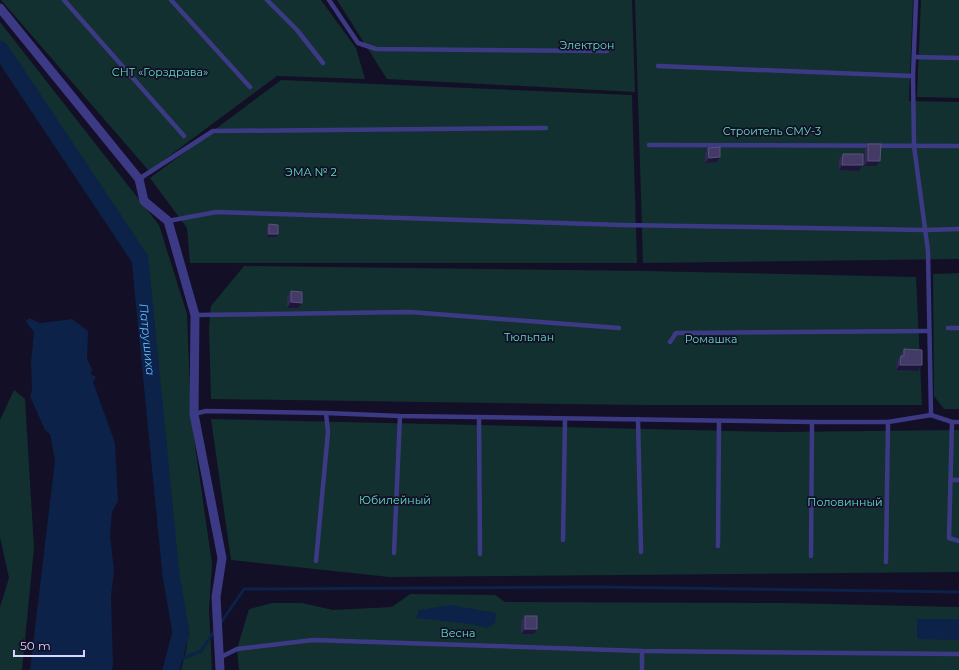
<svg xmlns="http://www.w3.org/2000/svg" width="959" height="670" font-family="Montserrat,sans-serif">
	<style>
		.green { fill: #12302f }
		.water { fill: #0c2248 }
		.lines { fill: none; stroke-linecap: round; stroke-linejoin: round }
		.stream { stroke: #0c2248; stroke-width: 3 }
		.river { stroke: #0c2248; stroke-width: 17 }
		.lane { stroke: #3d3a85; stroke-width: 4.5 }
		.street { stroke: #3d3a85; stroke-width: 9 }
		.wall { fill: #312854 }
		.shaded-wall { fill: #1d163a }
		.building { fill: #433a66; stroke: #5a527e }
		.labels { text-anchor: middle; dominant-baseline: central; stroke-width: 3.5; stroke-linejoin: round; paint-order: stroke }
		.park-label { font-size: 11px; fill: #5fe0c0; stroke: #130f26 }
		.water-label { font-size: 12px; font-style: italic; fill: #62b6ff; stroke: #130f26 }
	</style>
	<rect width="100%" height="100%" fill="#130f26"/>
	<g class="green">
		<polygon points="1,0 321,0 356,48 365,79 277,76 149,171"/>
		<polygon points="337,0 632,0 635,92 387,79"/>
		<polygon points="635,0 913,0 909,101 959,102 959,259 643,263"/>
		<polygon points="921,0 959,0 959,98 917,97"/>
		<polygon points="0,22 159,225 187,314 191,417 212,564 209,610 212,670 181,670 187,647 163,439 146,258 0,43"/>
		<polygon points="281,80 632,95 637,263 190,263 187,228 150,178"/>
		<polygon points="244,266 646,271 916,277 922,405 641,405 211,399 209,327 211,306"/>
		<polygon points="959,273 959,409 944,409 934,396 933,274"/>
		<polygon points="14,390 25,399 34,548 22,670 0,670 0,607 9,578 0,537 0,420"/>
		<polygon points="211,419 779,432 959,430 959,572 389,577 231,560"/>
		<polygon points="410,594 495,595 505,602 785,603 959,607 959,670 239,670 237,649 249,609 272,603 302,603 333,610 392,607"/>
	</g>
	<g class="water">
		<polygon points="29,318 40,323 72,319 88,331 87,359 92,369 91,374 96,377 93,382 115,443 118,501 112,512 110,536 114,570 111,597 113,665 112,670 30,670 55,460 50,434 45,430 30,396 32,391 31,362 34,332 26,322"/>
		<polygon points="450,605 496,613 495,623 487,628 470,624 416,618 419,610"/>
		<polygon points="917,619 959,619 959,640 917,639"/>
	</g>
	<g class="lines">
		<g class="stream">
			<polyline points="220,624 244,589 600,587 959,592"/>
			<polyline points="173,662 201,651 215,630"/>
		</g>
		<path class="river" id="s1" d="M0 49 140 259 171 575 181 633 171 670"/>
		<g class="lane">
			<polyline points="64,0 184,136"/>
			<polyline points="171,0 250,87"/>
			<polyline points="267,0 297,30 323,63"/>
			<polyline points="329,0 358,43 376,49 607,51"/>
			<polyline points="916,0 913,76 914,146 928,251 931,415"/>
			<polyline points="914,57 959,58"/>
			<polyline points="658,66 913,76"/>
			<polyline points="649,145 959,146"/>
			<polyline points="139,179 213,131 546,128"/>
			<polyline points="168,221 216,212 621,225 925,230 959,229"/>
			<polyline points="195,315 410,312 619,328"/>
			<polyline points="948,328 959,328"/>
			<polyline points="670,342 676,333 928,331"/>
			<polyline points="194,414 206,411 326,413 400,416 812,422 888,422 931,415 952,422 959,422"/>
			<polyline points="479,417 480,554"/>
			<polyline points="638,419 641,552"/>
			<polyline points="952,422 949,538 959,541"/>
			<polyline points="951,480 959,480"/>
			<polyline points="563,540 565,419"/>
			<polyline points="718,546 719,421"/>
			<polyline points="394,553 400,416"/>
			<polyline points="811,556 812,422"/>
			<polyline points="316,561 328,432 326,413"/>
			<polyline points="886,562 888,422"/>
			<polyline points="221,657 237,649 313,640 642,651 959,654"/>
			<polyline points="642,670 642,651"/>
		</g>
		<polyline class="street" points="0,8 139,179 144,201 168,221 195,315 194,414 222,558 216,597 220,670"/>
	</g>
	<g class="wall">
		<polygon points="868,144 876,166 864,166 865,149"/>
		<polygon points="708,148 717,162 705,163 705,153"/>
		<polygon points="843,154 859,171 839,170 839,159"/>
		<polygon points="269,224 278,234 276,237 267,237 267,227"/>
		<polygon points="291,291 302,303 298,308 287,308 287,297"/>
		<polygon points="904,349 922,365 918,371 896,370 897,361"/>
		<polygon points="525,616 537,629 534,634 521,634 521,621"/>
	</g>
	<g class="shaded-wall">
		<polygon points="720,157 717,162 705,163 709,158"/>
		<polygon points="868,161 880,161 876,166 864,166"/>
		<polygon points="842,165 863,165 859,171 839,170"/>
		<polygon points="269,234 278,234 276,237 267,237"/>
		<polygon points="291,302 302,303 298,308 287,308"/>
		<polygon points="900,365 922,365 918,371 896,370"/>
		<polygon points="525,629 537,629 534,634 521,634"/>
	</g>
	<g class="building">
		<polygon points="868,144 881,144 880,161 868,161"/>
		<polygon points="720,147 720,157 709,158 708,148"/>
		<polygon points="843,154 863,154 863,165 842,165"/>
		<polygon points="269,224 278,225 278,234 269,234"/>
		<polygon points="291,291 302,292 302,303 291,302"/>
		<polygon points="904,349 922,350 922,365 900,365 901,356 904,356"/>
		<rect x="525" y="616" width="12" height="13"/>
	</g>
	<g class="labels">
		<g class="park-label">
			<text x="587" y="45">Электрон</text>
			<text x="160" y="72">СНТ «Горздрава»</text>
			<text x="772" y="131">Строитель СМУ-3</text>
			<text x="311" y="172">ЭМА № 2</text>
			<text x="529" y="337">Тюльпан</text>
			<text x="711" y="339">Ромашка</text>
			<text x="395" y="500">Юбилейный</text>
			<text x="845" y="502">Половинный</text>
			<text x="458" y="633">Весна</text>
		</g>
		<g class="water-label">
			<text stroke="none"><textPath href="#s1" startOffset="333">Патрушиха</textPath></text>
		</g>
	</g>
	<path d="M14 650v6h70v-6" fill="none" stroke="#d9d4ff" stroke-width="2"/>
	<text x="20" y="650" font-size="12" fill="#d9d4ff" stroke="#130f26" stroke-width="3" paint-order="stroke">50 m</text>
</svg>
